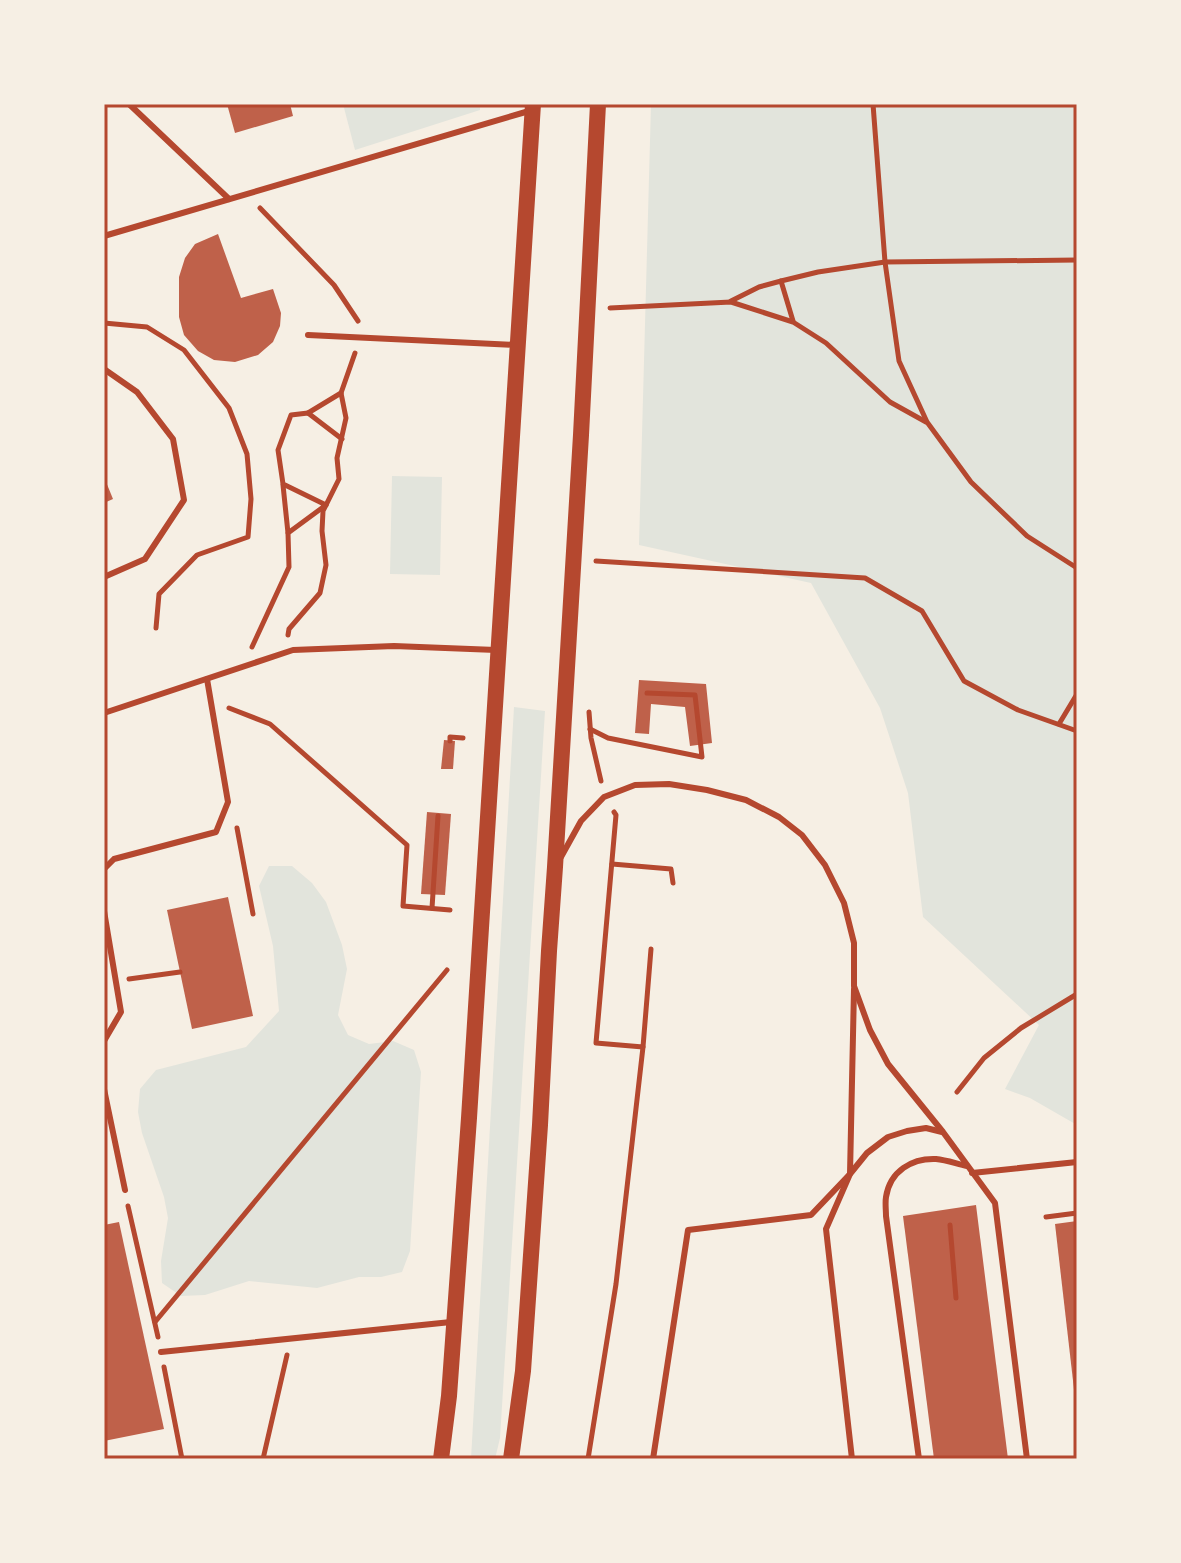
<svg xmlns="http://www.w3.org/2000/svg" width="1181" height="1563" font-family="'Roboto Condensed',sans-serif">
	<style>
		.green { fill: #e2e4dc }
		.building { fill: #bf614a }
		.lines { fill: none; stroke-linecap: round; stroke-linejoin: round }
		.path { stroke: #b5482f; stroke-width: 5 }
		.service { stroke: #b5482f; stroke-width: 6 }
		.secondary { stroke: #b5482f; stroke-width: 16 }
		.neatline { fill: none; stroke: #b5482f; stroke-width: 3 }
	</style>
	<rect width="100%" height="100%" fill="#f6efe4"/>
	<g class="green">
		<polygon points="343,104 480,104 480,110 355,150"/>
		<polygon points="651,104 1077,104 1077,1125 1030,1098 1005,1089 1039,1025 923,917 908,793 880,708 811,583 639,545"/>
		<polygon points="392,476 442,477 440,575 390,574"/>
		<polygon points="514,707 545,711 500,1438 495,1459 471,1459"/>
		<polygon points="269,866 292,866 312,883 326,902 342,945 347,969 338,1015 348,1035 369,1044 393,1041 414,1050 421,1072 410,1251 402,1272 381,1277 359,1277 317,1288 249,1281 205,1295 181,1296 162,1283 161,1261 168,1218 164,1197 142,1133 138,1112 140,1089 156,1070 246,1047 279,1011 273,946 259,886"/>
	</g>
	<g class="building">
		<polygon points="227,104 290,104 293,116 235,133"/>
		<polygon points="218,234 241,298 273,289 281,313 280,326 273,342 258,355 235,362 214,360 198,351 184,335 179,317 179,277 185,258 195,244"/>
		<polygon points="104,477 113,499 104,503"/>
		<polygon points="639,680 706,684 712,743 690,746 685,707 651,704 649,734 635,733"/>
		<polygon points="444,740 455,741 453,769 441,769"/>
		<polygon points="427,812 451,814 445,895 421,894"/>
		<polygon points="228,897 253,1016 192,1029 167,910"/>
		<polygon points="976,1205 1008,1459 934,1459 903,1216"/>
		<polygon points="1077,1221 1077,1398 1075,1398 1055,1224"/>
		<polygon points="119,1222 164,1429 104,1441 104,1225"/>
	</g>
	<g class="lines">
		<g class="path">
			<polyline points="873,104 885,262 899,361 927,422 971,482 1027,536 1077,568"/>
			<polyline points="260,208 334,285 358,321"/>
			<polyline points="781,281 793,321"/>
			<polyline points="731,301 759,287 781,281 818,272 885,262 1077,260"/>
			<polyline points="610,308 731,302 793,322 826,343 890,402 926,422"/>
			<polyline points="104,323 147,327 184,350 229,408 247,454 251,499 248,537 197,555 159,594 156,628"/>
			<polyline points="308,413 341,393"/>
			<polyline points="283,485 288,533"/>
			<polyline points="596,561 865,578 922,611 964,681 1018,710 1077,731"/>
			<polyline points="288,635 289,629 320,593 326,565 322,531 323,511 339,479 337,458 346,418 341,393 355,353"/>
			<polyline points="252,647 289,567 288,533 326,505 283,484 278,450 291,415 308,413 342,439"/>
			<polyline points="229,708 270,724 407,845 403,906 450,910"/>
			<polyline points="589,712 591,738 601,781"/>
			<polyline points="1059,724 1077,694"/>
			<polyline points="590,729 608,738 702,757 695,695 647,693"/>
			<polyline points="450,741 450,737 463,738"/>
			<polyline points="614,812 616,815 596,1043 643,1047 651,949"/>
			<polyline points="237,828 253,914"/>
			<polyline points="612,864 671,869 673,883"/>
			<polyline points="432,908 438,816"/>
			<polyline points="129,979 180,972"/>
			<polyline points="957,1092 984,1058 1021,1028 1077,994"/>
			<polyline points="128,1206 158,1337"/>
			<polyline points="1046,1217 1077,1213"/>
			<polyline points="950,1225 956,1298"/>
			<polyline points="155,1322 447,970"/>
			<polyline points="164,1367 182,1459"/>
			<polyline points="263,1459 287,1355"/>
			<polyline points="588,1459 616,1284 643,1047"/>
		</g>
		<g class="service">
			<polyline points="129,104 229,199"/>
			<polyline points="104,236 529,111"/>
			<polyline points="308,335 517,345"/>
			<polyline points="104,369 137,392 173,439 184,500 145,559 104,577"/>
			<polyline points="104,713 293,650 394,646 496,650"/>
			<polyline points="561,857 581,821 604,797 635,785 669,784 707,790 746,800 779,817 802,835 825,865 844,903 854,943 854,986 870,1030 888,1064 943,1132 995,1203 1027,1459"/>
			<polyline points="104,869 114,859 216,832 228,802 207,679"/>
			<polyline points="104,911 121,1012 104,1041"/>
			<polyline points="104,1089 125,1190"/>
			<polyline points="972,1173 1077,1162"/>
			<polyline points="161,1352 451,1322"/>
			<polyline points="653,1459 688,1230 811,1215 850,1174 854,989"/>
			<polyline points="852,1459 826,1229 850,1174 867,1153 888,1137 907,1131 926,1128 942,1132"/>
			<path d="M919 1459 886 1216C886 1210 885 1203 886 1197 890 1171 912 1158 936 1159 947 1160 957 1164 967 1166"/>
		</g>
		<g class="secondary">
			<polyline points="441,1459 449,1396 469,1118 533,104"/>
			<polyline points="511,1459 523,1371 540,1125 549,951 555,867 581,435 598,104"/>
		</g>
	</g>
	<rect width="1181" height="1563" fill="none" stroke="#f6efe4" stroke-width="212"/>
	<rect x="106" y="106" width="969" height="1351" class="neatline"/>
</svg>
